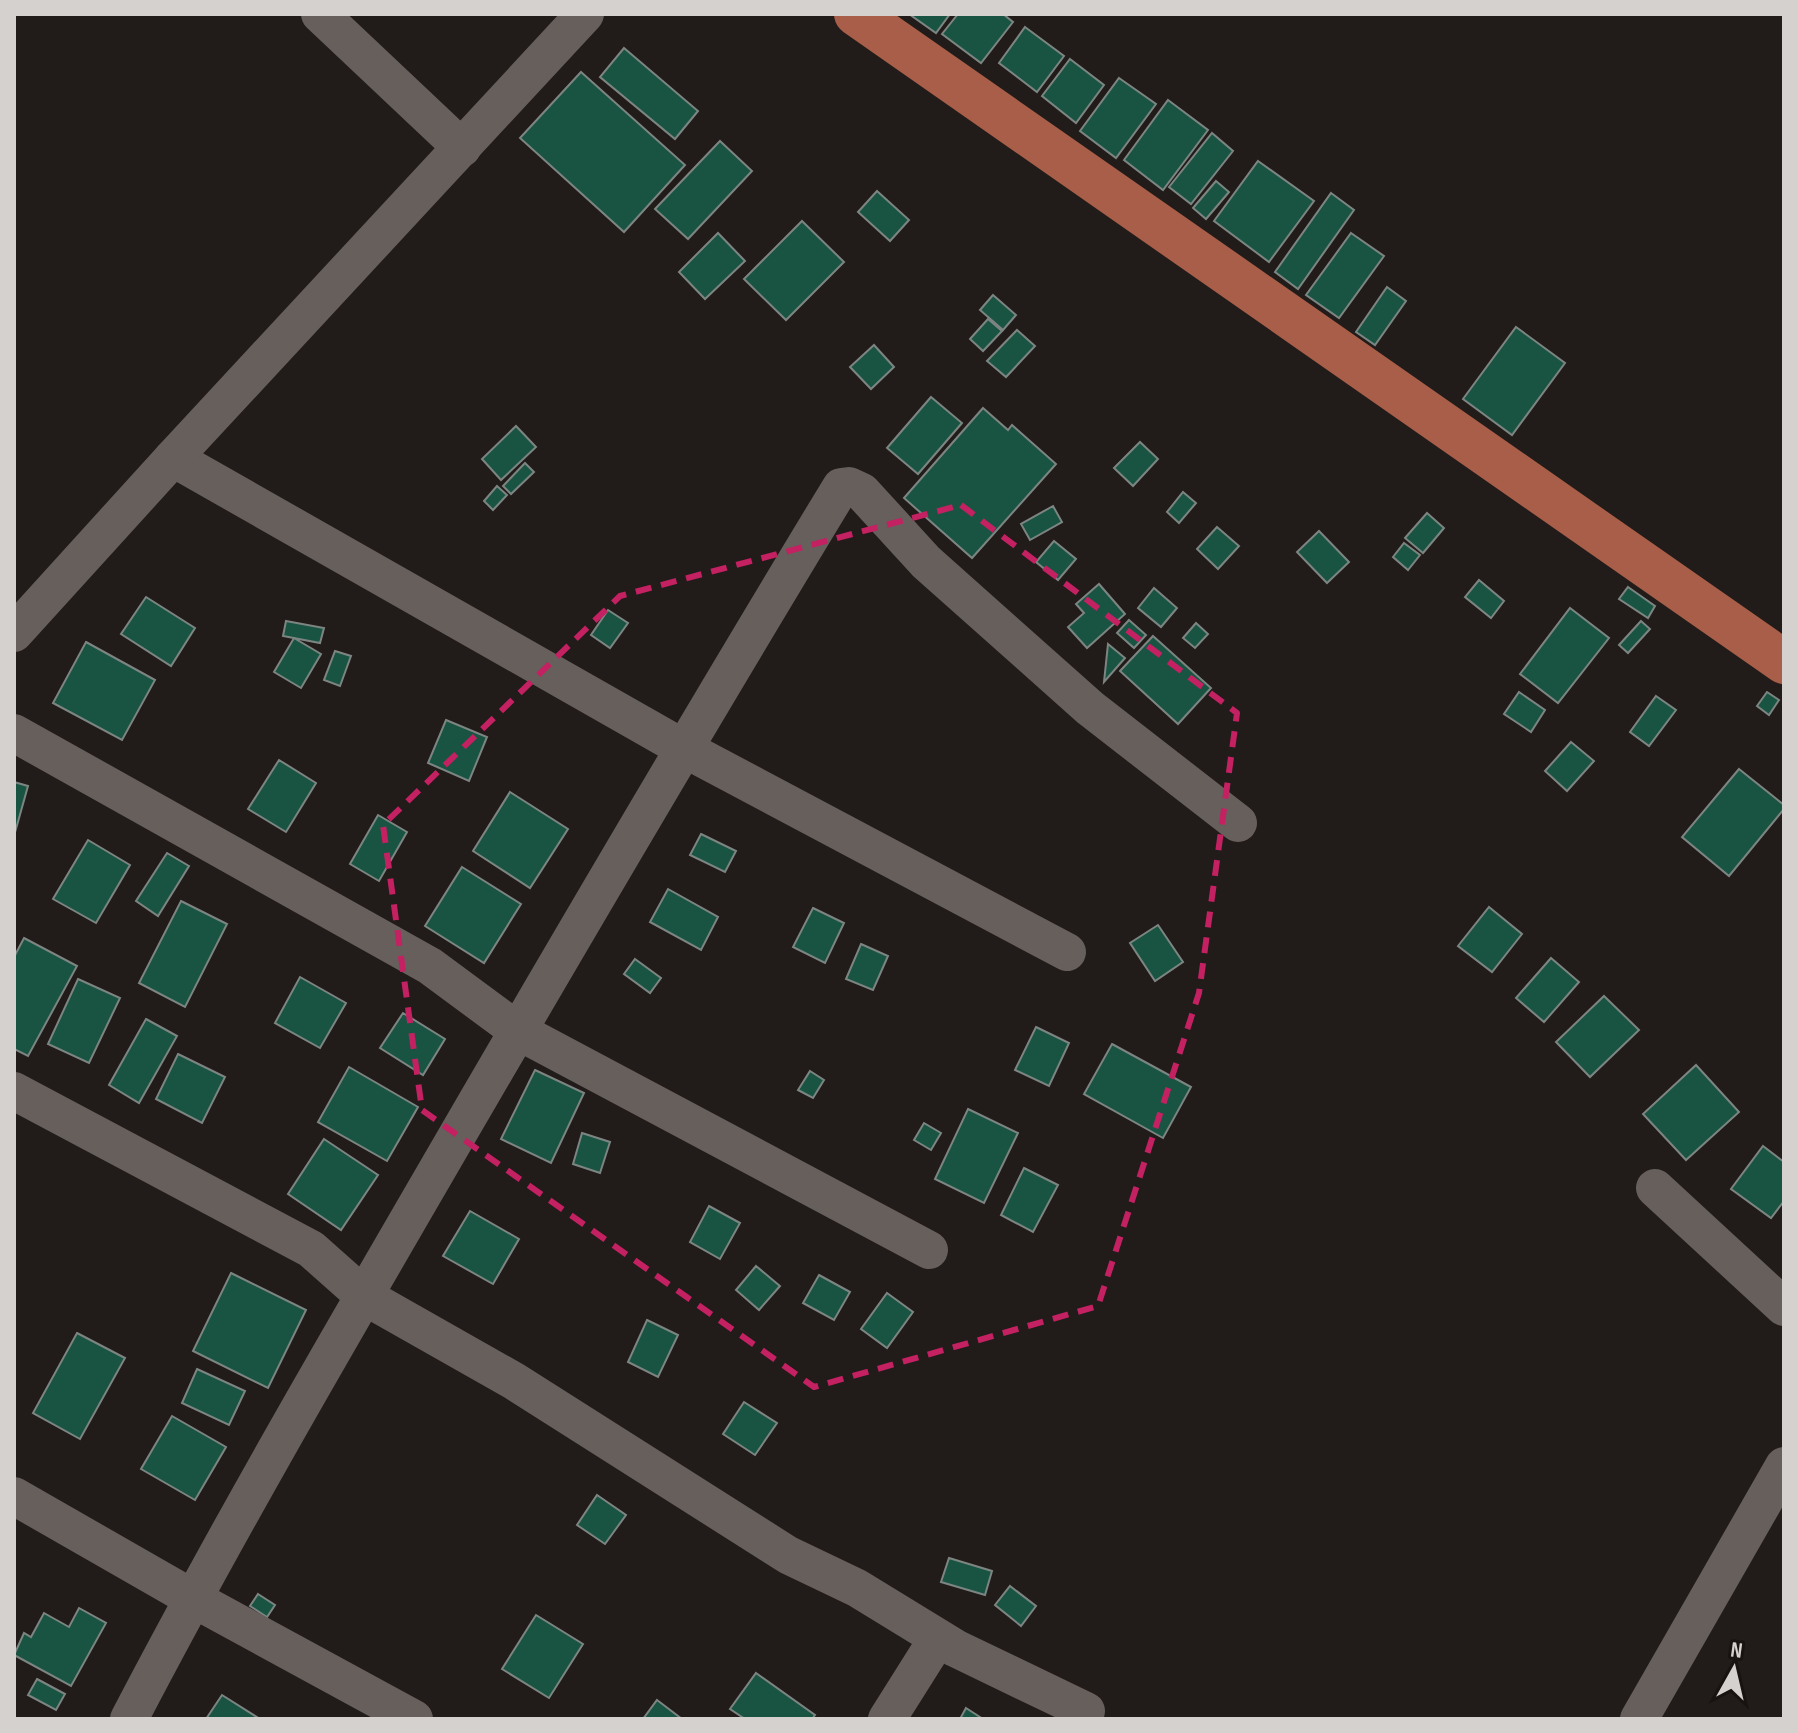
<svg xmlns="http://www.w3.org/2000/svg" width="1798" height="1733" font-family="'Sofia Sans Condensed',sans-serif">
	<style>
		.building { fill: #195443; stroke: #7d8582; stroke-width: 2 }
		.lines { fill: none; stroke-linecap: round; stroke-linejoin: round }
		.minor { stroke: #675f5c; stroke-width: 38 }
		.major { stroke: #a85e48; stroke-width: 44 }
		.marked { fill: none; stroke: #c32161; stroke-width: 6; stroke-dasharray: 16 10; stroke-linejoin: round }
	</style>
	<rect width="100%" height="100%" fill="#211b19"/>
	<g class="building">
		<polygon points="909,14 950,14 936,33"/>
		<polygon points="958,14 1003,14 1013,22 981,63 942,34"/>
		<polygon points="1025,27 1064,56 1037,92 999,63"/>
		<polygon points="624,48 698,111 675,139 600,77"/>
		<polygon points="1070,59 1104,85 1076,123 1042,96"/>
		<polygon points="581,72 685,165 624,232 520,138"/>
		<polygon points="1119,78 1156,104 1116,158 1080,131"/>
		<polygon points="1168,100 1208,130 1163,190 1124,160"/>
		<polygon points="1212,133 1233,151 1191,204 1169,187"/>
		<polygon points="720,141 752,171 688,239 655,209"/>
		<polygon points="1258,161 1314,201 1269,262 1214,221"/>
		<polygon points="1216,181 1229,192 1206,219 1193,208"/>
		<polygon points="877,191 909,220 890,241 858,212"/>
		<polygon points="1331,193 1354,210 1298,289 1275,272"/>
		<polygon points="802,221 844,262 786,320 744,279"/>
		<polygon points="718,233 745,261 705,299 679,272"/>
		<polygon points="1351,233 1384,256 1339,318 1306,295"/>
		<polygon points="1387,287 1406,301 1375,345 1356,332"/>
		<polygon points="993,295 1016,315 1003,330 980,310"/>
		<polygon points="988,319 1002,331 983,351 970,339"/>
		<polygon points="1516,327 1565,363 1512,435 1463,399"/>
		<polygon points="1017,330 1035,346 1006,377 987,361"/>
		<polygon points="874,345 894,367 871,389 850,367"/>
		<polygon points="931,397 962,423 918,474 887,448"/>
		<polygon points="983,408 1008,430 1012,425 1056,464 972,558 904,498"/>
		<polygon points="516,426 536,447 501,480 482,459"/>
		<polygon points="1140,442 1158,459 1133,486 1114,468"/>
		<polygon points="525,463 534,472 511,494 503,486"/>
		<polygon points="497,486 507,495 493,510 484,501"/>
		<polygon points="1183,492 1196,503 1179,523 1167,512"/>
		<polygon points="1053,506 1062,522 1030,540 1021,524"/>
		<polygon points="1427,513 1444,528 1423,553 1405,538"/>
		<polygon points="1217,527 1239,546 1218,569 1197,549"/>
		<polygon points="1319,531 1349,562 1327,583 1297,552"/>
		<polygon points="1054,541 1076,559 1058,580 1036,562"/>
		<polygon points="1404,543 1420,555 1408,570 1393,557"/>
		<polygon points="1479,580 1504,601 1491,618 1465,597"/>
		<polygon points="1099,584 1125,614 1087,648 1068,627 1084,613 1076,604"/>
		<polygon points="1628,587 1655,606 1648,618 1619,599"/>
		<polygon points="1154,588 1177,608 1161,627 1138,608"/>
		<polygon points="146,597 195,628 171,666 121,634"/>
		<polygon points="1570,608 1609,638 1558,703 1520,674"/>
		<polygon points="608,610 628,623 610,648 591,635"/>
		<polygon points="1129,620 1146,635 1134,648 1117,633"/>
		<polygon points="286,621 324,628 320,643 283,636"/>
		<polygon points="1641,621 1650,629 1628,653 1619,645"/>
		<polygon points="1196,623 1208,634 1195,648 1183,638"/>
		<polygon points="1153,636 1211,688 1178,724 1120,671"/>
		<polygon points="294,638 321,654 301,688 274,672"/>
		<polygon points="86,642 155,680 122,740 53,703"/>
		<polygon points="1108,644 1125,658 1104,682"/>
		<polygon points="335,651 351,656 340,686 324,680"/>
		<polygon points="1519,692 1545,710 1531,732 1504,714"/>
		<polygon points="1767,692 1779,700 1769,715 1757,706"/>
		<polygon points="1656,696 1676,710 1649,746 1630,732"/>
		<polygon points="446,720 487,737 469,781 428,763"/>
		<polygon points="1571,742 1594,761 1567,791 1545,771"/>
		<polygon points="279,760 316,783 286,832 248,809"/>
		<polygon points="1739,769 1784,805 1784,809 1729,876 1682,837"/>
		<polygon points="14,782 28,786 14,836"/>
		<polygon points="510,792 568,829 530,888 473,851"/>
		<polygon points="378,815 407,832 379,881 350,864"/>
		<polygon points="701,834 736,851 725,872 690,855"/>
		<polygon points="88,840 130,865 96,923 53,899"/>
		<polygon points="167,853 189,866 158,916 136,901"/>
		<polygon points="462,867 521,904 484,963 425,926"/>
		<polygon points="668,889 718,917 701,950 650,922"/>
		<polygon points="181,901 227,924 185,1007 139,983"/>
		<polygon points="1489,907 1522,934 1492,972 1458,946"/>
		<polygon points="813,908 844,923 825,963 793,947"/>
		<polygon points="1158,925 1183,962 1155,981 1130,943"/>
		<polygon points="24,938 77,966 28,1056 14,1049 14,957"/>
		<polygon points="861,944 888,956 873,990 846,979"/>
		<polygon points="1551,958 1579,982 1544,1022 1516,998"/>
		<polygon points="635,959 661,978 650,993 624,974"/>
		<polygon points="300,977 346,1003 320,1048 275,1023"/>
		<polygon points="78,979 120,998 89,1063 48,1044"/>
		<polygon points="1604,996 1639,1030 1590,1077 1556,1042"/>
		<polygon points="403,1013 445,1039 423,1075 380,1048"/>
		<polygon points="146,1019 177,1036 139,1103 109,1085"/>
		<polygon points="1036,1027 1069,1043 1049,1086 1015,1070"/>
		<polygon points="1112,1044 1191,1087 1163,1138 1084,1094"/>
		<polygon points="178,1054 225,1077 202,1123 156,1099"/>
		<polygon points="1696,1065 1739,1112 1686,1160 1643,1114"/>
		<polygon points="349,1067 418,1107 387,1161 318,1122"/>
		<polygon points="535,1070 584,1093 551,1163 501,1139"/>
		<polygon points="810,1071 824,1080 813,1098 798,1090"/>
		<polygon points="968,1109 1018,1133 984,1203 935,1179"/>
		<polygon points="924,1123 941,1133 931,1150 914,1140"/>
		<polygon points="582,1133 610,1142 600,1173 573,1164"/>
		<polygon points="324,1139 378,1175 341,1230 288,1194"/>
		<polygon points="1763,1146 1784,1162 1784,1201 1771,1218 1731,1189"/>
		<polygon points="1024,1168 1058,1185 1033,1232 1001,1215"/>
		<polygon points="709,1206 740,1223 720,1259 690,1242"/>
		<polygon points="470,1211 519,1239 493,1284 443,1256"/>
		<polygon points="756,1266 780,1286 759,1310 736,1290"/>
		<polygon points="231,1273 306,1310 268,1388 193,1351"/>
		<polygon points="819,1275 850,1292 834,1320 803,1303"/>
		<polygon points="887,1293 913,1312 887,1348 861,1329"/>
		<polygon points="647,1320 678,1335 658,1377 628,1362"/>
		<polygon points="77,1333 125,1358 80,1439 33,1413"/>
		<polygon points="197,1369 245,1391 229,1425 182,1403"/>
		<polygon points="744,1402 777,1423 755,1455 723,1434"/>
		<polygon points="172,1416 226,1447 195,1500 141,1469"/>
		<polygon points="597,1495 626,1515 605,1544 577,1525"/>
		<polygon points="949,1558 992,1571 985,1595 941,1582"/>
		<polygon points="1010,1586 1036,1606 1021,1626 995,1605"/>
		<polygon points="258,1594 275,1605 267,1617 250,1606"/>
		<polygon points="79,1608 106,1623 71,1686 14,1655 24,1633 31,1637 44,1613 69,1627"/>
		<polygon points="536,1615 583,1644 549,1698 502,1669"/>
		<polygon points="756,1673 815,1715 812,1719 745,1719 730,1709"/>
		<polygon points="37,1679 65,1694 56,1710 28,1695"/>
		<polygon points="222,1695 260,1719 206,1719"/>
		<polygon points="657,1700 682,1719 643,1719"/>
		<polygon points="966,1708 983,1719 960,1719"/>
	</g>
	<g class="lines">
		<g class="minor">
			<polyline points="320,14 462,148"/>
			<polyline points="173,458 683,748 1067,952"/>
			<polyline points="14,633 173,458 585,14"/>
			<polyline points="14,733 430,966 518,1031 929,1250"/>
			<polyline points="14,1091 311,1249 364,1296 514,1381 788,1555 857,1588 955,1648 1086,1711"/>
			<polyline points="1655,1188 1784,1307"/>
			<polyline points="14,1496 192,1598 414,1719"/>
			<path d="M129 1719C225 1535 329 1356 433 1177 567 946 702 716 841 487L849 486 862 492 926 562 1090 708 1238 823"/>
			<polyline points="887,1719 938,1638"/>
			<polyline points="1639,1719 1784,1466"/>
		</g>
		<polyline class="major" points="856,14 1784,662"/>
	</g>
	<path class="marked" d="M961 505 1237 713 1199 993 1098 1306 814 1387 422 1110 383 825 620 596Z"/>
	<rect width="1798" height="1733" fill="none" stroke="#d5d1cf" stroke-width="32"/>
	<g transform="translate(1734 1669) rotate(8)" stroke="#181210" stroke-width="6" paint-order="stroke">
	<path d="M0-6L14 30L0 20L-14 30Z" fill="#d5d1cf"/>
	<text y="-12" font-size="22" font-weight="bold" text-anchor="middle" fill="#d5d1cf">N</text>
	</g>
</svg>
